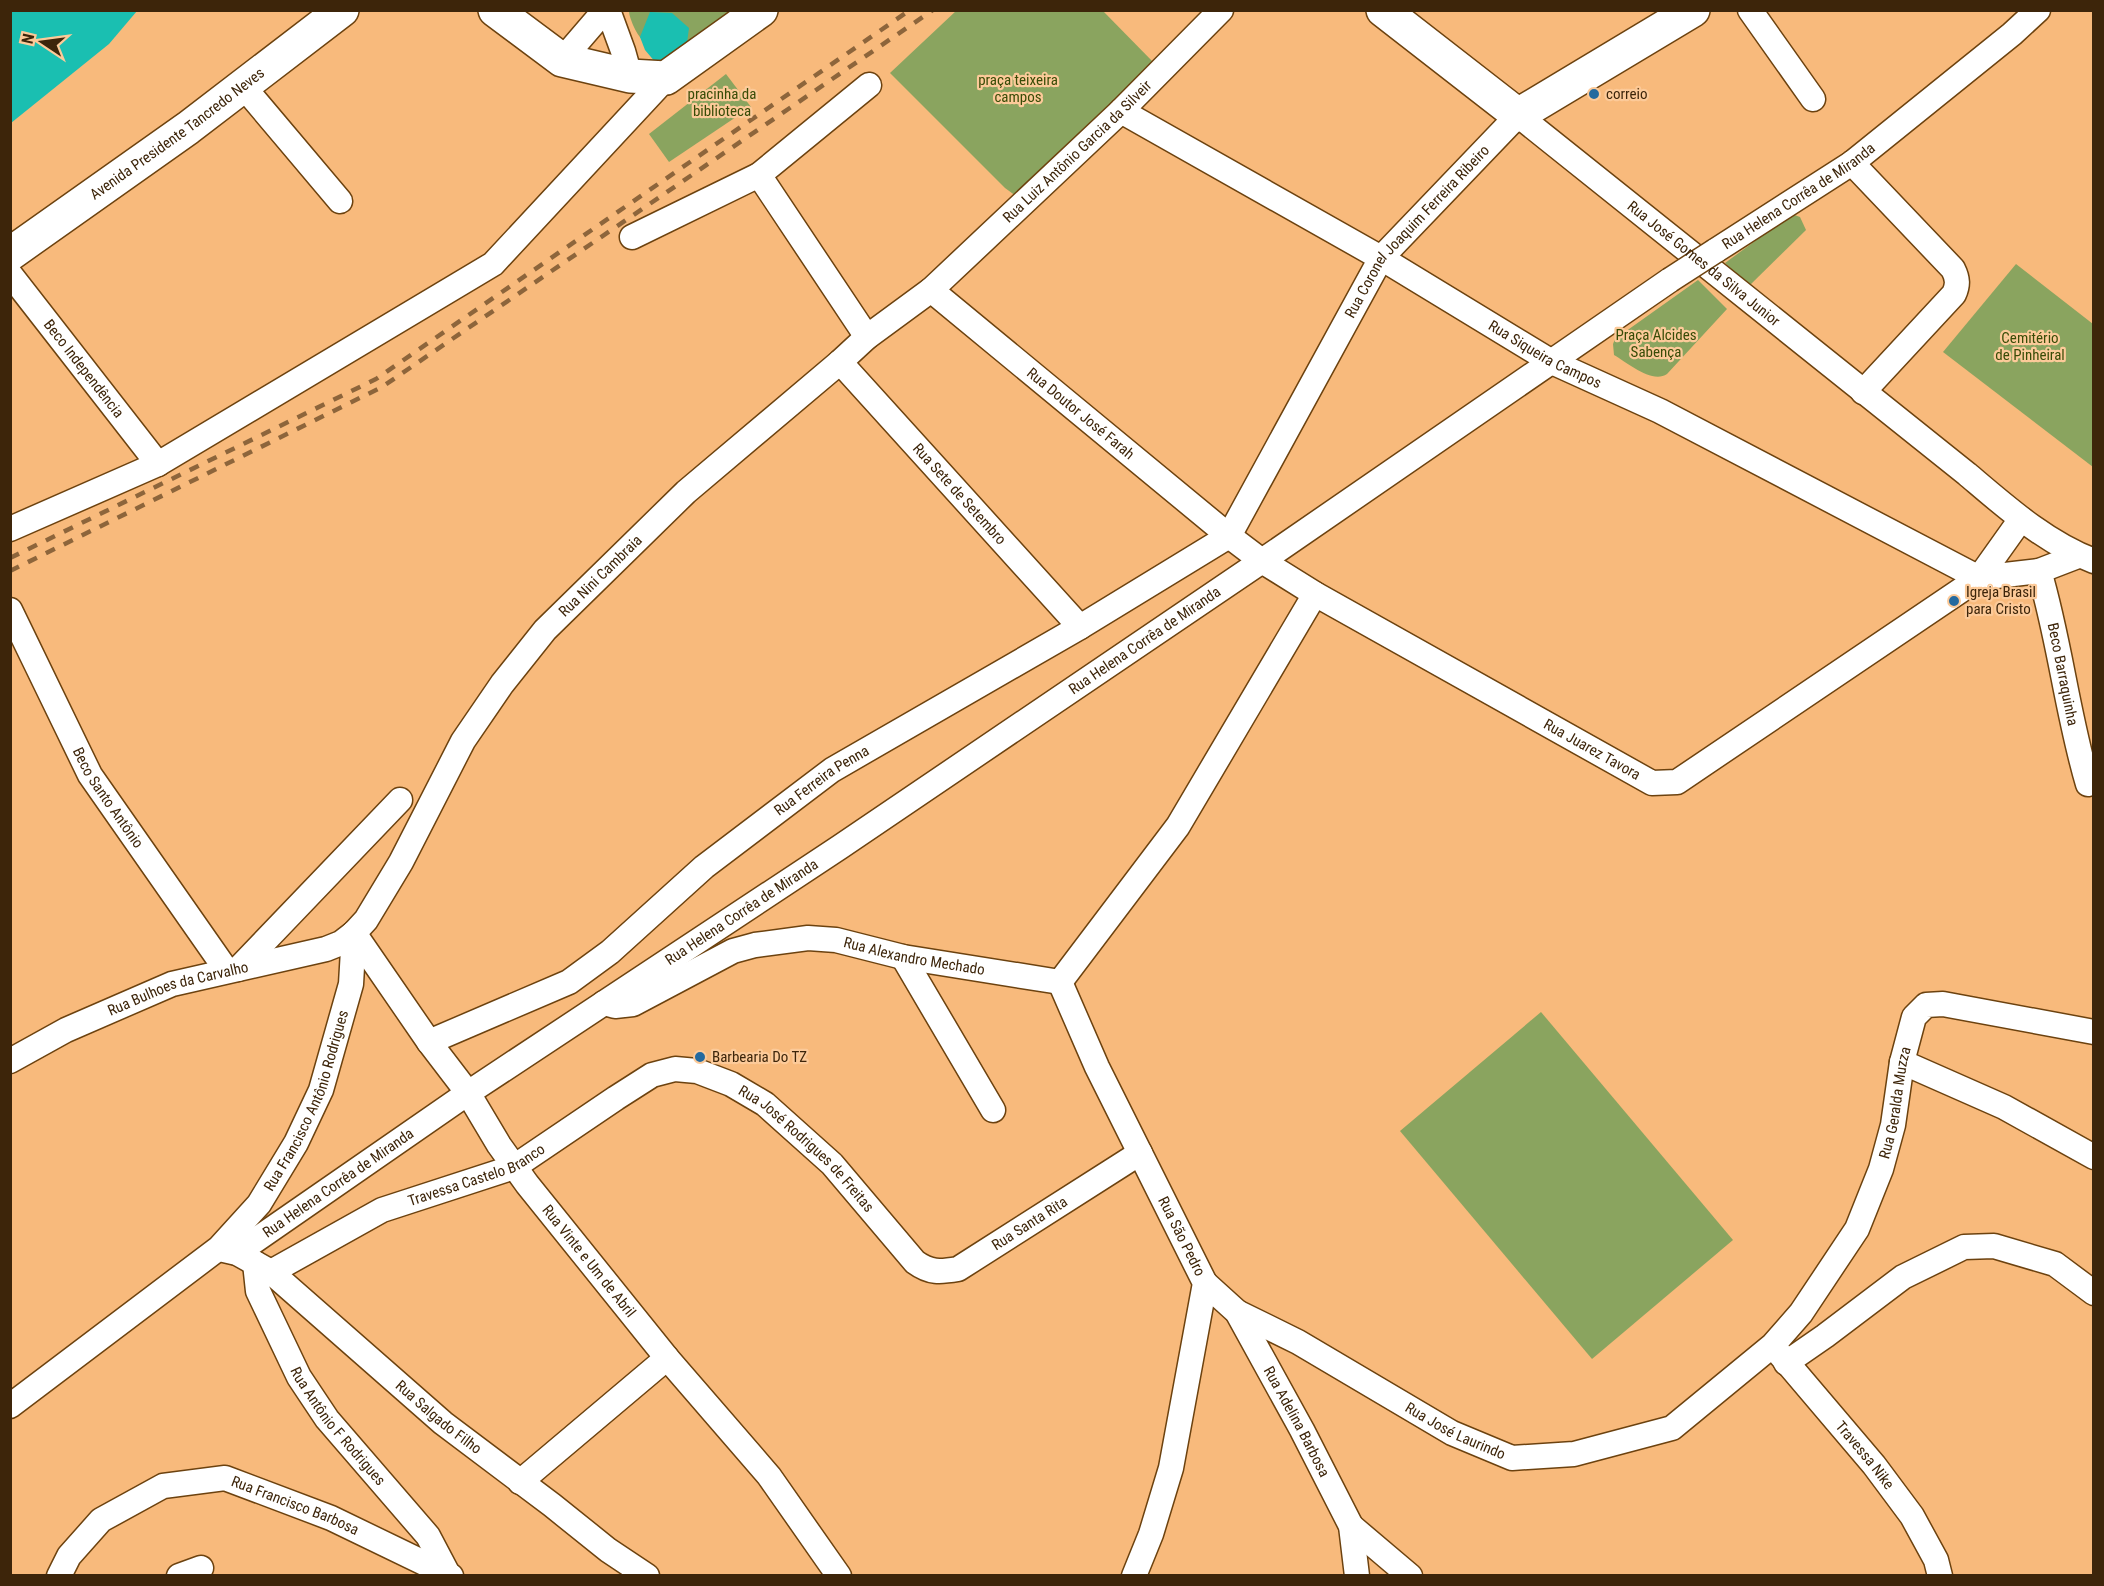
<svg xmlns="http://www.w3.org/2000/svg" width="2104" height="1586" font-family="'Roboto Condensed',sans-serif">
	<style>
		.green { fill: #8aa45f }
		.water { fill: #1abfb1 }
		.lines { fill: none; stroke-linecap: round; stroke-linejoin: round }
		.street-casing { stroke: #6c420f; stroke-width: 27 }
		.primary-casing { stroke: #6c420f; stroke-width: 36 }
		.street { stroke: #fff; stroke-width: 24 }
		.primary { stroke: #fff; stroke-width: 33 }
		.rail { stroke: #8d653b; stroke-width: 4.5; stroke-dasharray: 10 10; stroke-linecap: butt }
		.street-bridge-casing { stroke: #6c420f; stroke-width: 27; stroke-linecap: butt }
		.street-bridge { stroke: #fff; stroke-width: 24 }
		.poi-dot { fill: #256a9f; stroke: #fcca99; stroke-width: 2 }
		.labels { text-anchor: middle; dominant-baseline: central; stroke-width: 4.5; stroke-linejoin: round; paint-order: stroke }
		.park-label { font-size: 15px; fill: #384c07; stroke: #fcca99 }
		.poi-label { font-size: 15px; fill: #3d250a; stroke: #fcca99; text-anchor: start }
		.street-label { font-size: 15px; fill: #3d250a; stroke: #fcca99 }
	</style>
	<rect width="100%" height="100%" fill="#f8ba7c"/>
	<g class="green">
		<path d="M629 10 749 11 686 54C661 49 644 51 633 25 631 19 629 16 629 10Z"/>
		<polygon points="957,10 1103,11 1156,65 1020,199 1005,188 890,73"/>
		<polygon points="726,74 751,107 669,162 649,134"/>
		<polygon points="1792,214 1800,217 1806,230 1749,286 1725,263"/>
		<polygon points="2016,264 2093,324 2093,467 1943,352"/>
		<path d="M1698 280 1727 309 1667 374C1652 384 1628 363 1614 355L1613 344 1615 339Z"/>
		<polygon points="1541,1012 1733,1240 1592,1359 1400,1131"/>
	</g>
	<g class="water">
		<polygon points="11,10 137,10 137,11 109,44 11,123"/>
		<polygon points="650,12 672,13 689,28 686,50 674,60 656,63 645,50 640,37"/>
	</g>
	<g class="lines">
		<g class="street-casing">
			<g id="street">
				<polyline points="608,10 623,51 630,76"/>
				<polyline points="1750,10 1813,99"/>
				<polyline points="562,60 605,10"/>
				<polyline points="243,86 340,201"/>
				<path id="s1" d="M1121 111 1381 258 1552 362 1660 411 1979 578"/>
				<path d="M1852 163 1953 269C1958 279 1958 285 1954 294L1863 392"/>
				<polyline points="759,175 867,337"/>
				<polyline points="632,237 759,175 869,85"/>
				<path id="s2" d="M1715 251 1852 163 2012 34 2038 10"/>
				<path id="s3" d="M10 274 158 464"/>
				<path id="s4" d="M931 290 1229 536 1262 561 1315 594 1652 783 1677 782 1979 578 2021 519"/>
				<path id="s5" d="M840 362 1080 627"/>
				<polyline points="10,529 158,464 493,264 666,78"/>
				<path id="s6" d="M2039 571C2060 641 2067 714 2088 784"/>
				<polyline points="1979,578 2039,571 2078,556"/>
				<path id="s7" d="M10 610 90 775 227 971"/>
				<path id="s8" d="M354 933 429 1042 468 1093 499 1145 527 1184 667 1358 769 1476 839 1576"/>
				<polyline points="903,957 993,1110"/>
				<polyline points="238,969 400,800"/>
				<path id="s9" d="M1060 982 1097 1067 1205 1283 1171 1468 1151 1534 1134 1576"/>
				<polyline points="1060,982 1178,826 1315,594"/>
				<path id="s10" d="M604 1003 615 1006 633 1004 733 951 755 945 808 938 836 940 903 957 1060 982"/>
				<path id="s11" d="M429 1042 569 982 610 952 704 867 832 770 1080 627 1229 536 1381 258 1518 115 1967 474C2006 507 2046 543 2094 561"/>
				<path id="s12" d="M10 1061 66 1030 172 984 326 949 341 943 354 933 366 920 401 862 463 741 502 684 545 630 686 492 840 362 867 337 931 290 1121 111 1221 10"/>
				<polyline points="1902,1062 2004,1107 2094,1157"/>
				<path id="s13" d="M224 1250 237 1253 271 1272 443 1423 552 1505 608 1550 647 1576"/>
				<path id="s14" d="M237 1253 468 1093 840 847 1262 561 1670 280"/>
				<path id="s15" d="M255 1263 258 1291 299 1377 327 1419 428 1536 448 1574"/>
				<path id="s16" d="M271 1272 382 1210 514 1167 616 1098 652 1075 675 1069 697 1071 731 1084 765 1104 832 1164 915 1262C930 1273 940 1272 958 1269L1140 1153"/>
				<path id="s17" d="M1205 1283 1237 1312 1302 1430 1351 1526 1357 1576"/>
				<path id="s18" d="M1237 1312 1298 1342 1452 1433 1512 1458 1574 1454 1672 1428 1773 1345 1801 1313 1857 1229 1881 1169 1893 1125 1902 1062 1914 1017 1926 1005 1943 1004 2094 1032"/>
				<path id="s19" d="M1778 1352 1874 1465 1912 1516 1936 1560 1940 1576"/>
				<polyline points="1786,1363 1825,1336 1903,1277 1964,1247 1994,1246 2055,1264 2094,1293"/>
				<path id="s20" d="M10 1406 219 1248 259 1204 296 1143 321 1090 351 984 354 933"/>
				<polyline points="520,1482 667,1358"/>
				<polyline points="1351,1526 1410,1576"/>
				<path id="s21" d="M59 1576 69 1556 101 1520 163 1486 225 1478 331 1518 451 1576"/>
				<polyline points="179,1576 201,1568"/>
			</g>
		</g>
		<g class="primary-casing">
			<g id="primary">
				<polyline points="495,10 562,60 630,76 666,78 761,10"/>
				<polyline points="1383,10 1518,115 1693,10"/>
				<path id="s22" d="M10 254 188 128 342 10"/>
			</g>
		</g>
		<use href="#street" class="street"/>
		<use href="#primary" class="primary"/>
		<g class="rail">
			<polyline points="10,558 376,379 910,10"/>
			<polyline points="10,571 382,387 933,10"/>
		</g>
		<g class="street-bridge-casing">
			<polyline id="street-bridge" points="1670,280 1715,251"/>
		</g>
		<use href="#street-bridge" class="street-bridge"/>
	</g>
	<g class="poi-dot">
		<circle cx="1594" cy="94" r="6"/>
		<circle cx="1954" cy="601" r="6"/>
		<circle cx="700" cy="1057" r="6"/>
	</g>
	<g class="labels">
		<g class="park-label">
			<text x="1018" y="80">praça teixeira<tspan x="1018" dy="17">campos</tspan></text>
			<text x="722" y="94">pracinha da<tspan x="722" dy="17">biblioteca</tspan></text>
			<text x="1656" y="335">Praça Alcides<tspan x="1656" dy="17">Sabença</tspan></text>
			<text x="2030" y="338">Cemitério<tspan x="2030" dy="17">de Pinheiral</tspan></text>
		</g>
		<g class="poi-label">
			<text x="1606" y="94">correio</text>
			<text x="1966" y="592">Igreja Brasil<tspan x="1966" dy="17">para Cristo</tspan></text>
			<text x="712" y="1057">Barbearia Do TZ</text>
		</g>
		<g class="street-label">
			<text stroke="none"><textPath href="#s22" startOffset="206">Avenida Presidente Tancredo Neves</textPath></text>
			<text stroke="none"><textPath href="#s12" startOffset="1446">Rua Luiz Antônio Garcia da Silveir</textPath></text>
			<text stroke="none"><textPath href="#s2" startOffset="100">Rua Helena Corrêa de Miranda</textPath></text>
			<text stroke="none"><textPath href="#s11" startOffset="1311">Rua Coronel Joaquim Ferreira Ribeiro</textPath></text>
			<text stroke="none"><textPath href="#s11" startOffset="1704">Rua José Gomes da Silva Junior</textPath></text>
			<text stroke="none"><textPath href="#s1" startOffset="489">Rua Siqueira Campos</textPath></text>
			<text stroke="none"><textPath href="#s3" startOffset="120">Beco Independência</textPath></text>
			<text stroke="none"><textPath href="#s4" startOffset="194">Rua Doutor José Farah</textPath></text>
			<text stroke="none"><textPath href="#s5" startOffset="178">Rua Sete de Setembro</textPath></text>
			<text stroke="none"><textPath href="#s12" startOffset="807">Rua Nini Cambraia</textPath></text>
			<text stroke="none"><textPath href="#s14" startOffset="1095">Rua Helena Corrêa de Miranda</textPath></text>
			<text stroke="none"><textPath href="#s6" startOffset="106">Beco Barraquinha</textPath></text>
			<text stroke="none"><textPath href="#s4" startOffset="808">Rua Juarez Tavora</textPath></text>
			<text stroke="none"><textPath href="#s11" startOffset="476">Rua Ferreira Penna</textPath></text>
			<text stroke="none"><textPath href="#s7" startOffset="212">Beco Santo Antônio</textPath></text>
			<text stroke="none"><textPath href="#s14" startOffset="609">Rua Helena Corrêa de Miranda</textPath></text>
			<text stroke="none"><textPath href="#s10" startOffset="327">Rua Alexandro Mechado</textPath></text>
			<text stroke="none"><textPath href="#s12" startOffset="184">Rua Bulhoes da Carvalho</textPath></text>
			<text stroke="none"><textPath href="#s20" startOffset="436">Rua Francisco Antônio Rodrigues</textPath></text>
			<text stroke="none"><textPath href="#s18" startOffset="882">Rua Geralda Muzza</textPath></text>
			<text stroke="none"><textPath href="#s16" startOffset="614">Rua José Rodrigues de Freitas</textPath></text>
			<text stroke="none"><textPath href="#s16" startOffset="228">Travessa Castelo Branco</textPath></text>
			<text stroke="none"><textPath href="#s14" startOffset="123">Rua Helena Corrêa de Miranda</textPath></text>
			<text stroke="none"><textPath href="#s16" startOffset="902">Rua Santa Rita</textPath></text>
			<text stroke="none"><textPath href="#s9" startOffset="282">Rua São Pedro</textPath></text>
			<text stroke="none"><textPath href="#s8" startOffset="404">Rua Vinte e Um de Abril</textPath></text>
			<text stroke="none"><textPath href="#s13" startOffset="274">Rua Salgado Filho</textPath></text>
			<text stroke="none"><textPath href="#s17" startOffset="168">Rua Adelina Barbosa</textPath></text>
			<text stroke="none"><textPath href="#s15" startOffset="186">Rua Antônio F Rodrigues</textPath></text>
			<text stroke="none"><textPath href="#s18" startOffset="249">Rua José Laurindo</textPath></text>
			<text stroke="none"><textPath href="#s19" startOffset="135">Travessa Nike</textPath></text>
			<text stroke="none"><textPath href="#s21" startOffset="279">Rua Francisco Barbosa</textPath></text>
		</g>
	</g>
	<rect width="2104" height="1586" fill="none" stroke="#3d250a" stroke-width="24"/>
	<g transform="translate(42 42) rotate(283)" stroke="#fcca99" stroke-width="4.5" paint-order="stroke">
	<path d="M0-4.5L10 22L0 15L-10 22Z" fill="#3d250a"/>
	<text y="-9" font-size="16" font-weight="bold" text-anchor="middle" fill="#3d250a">N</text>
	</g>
</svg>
